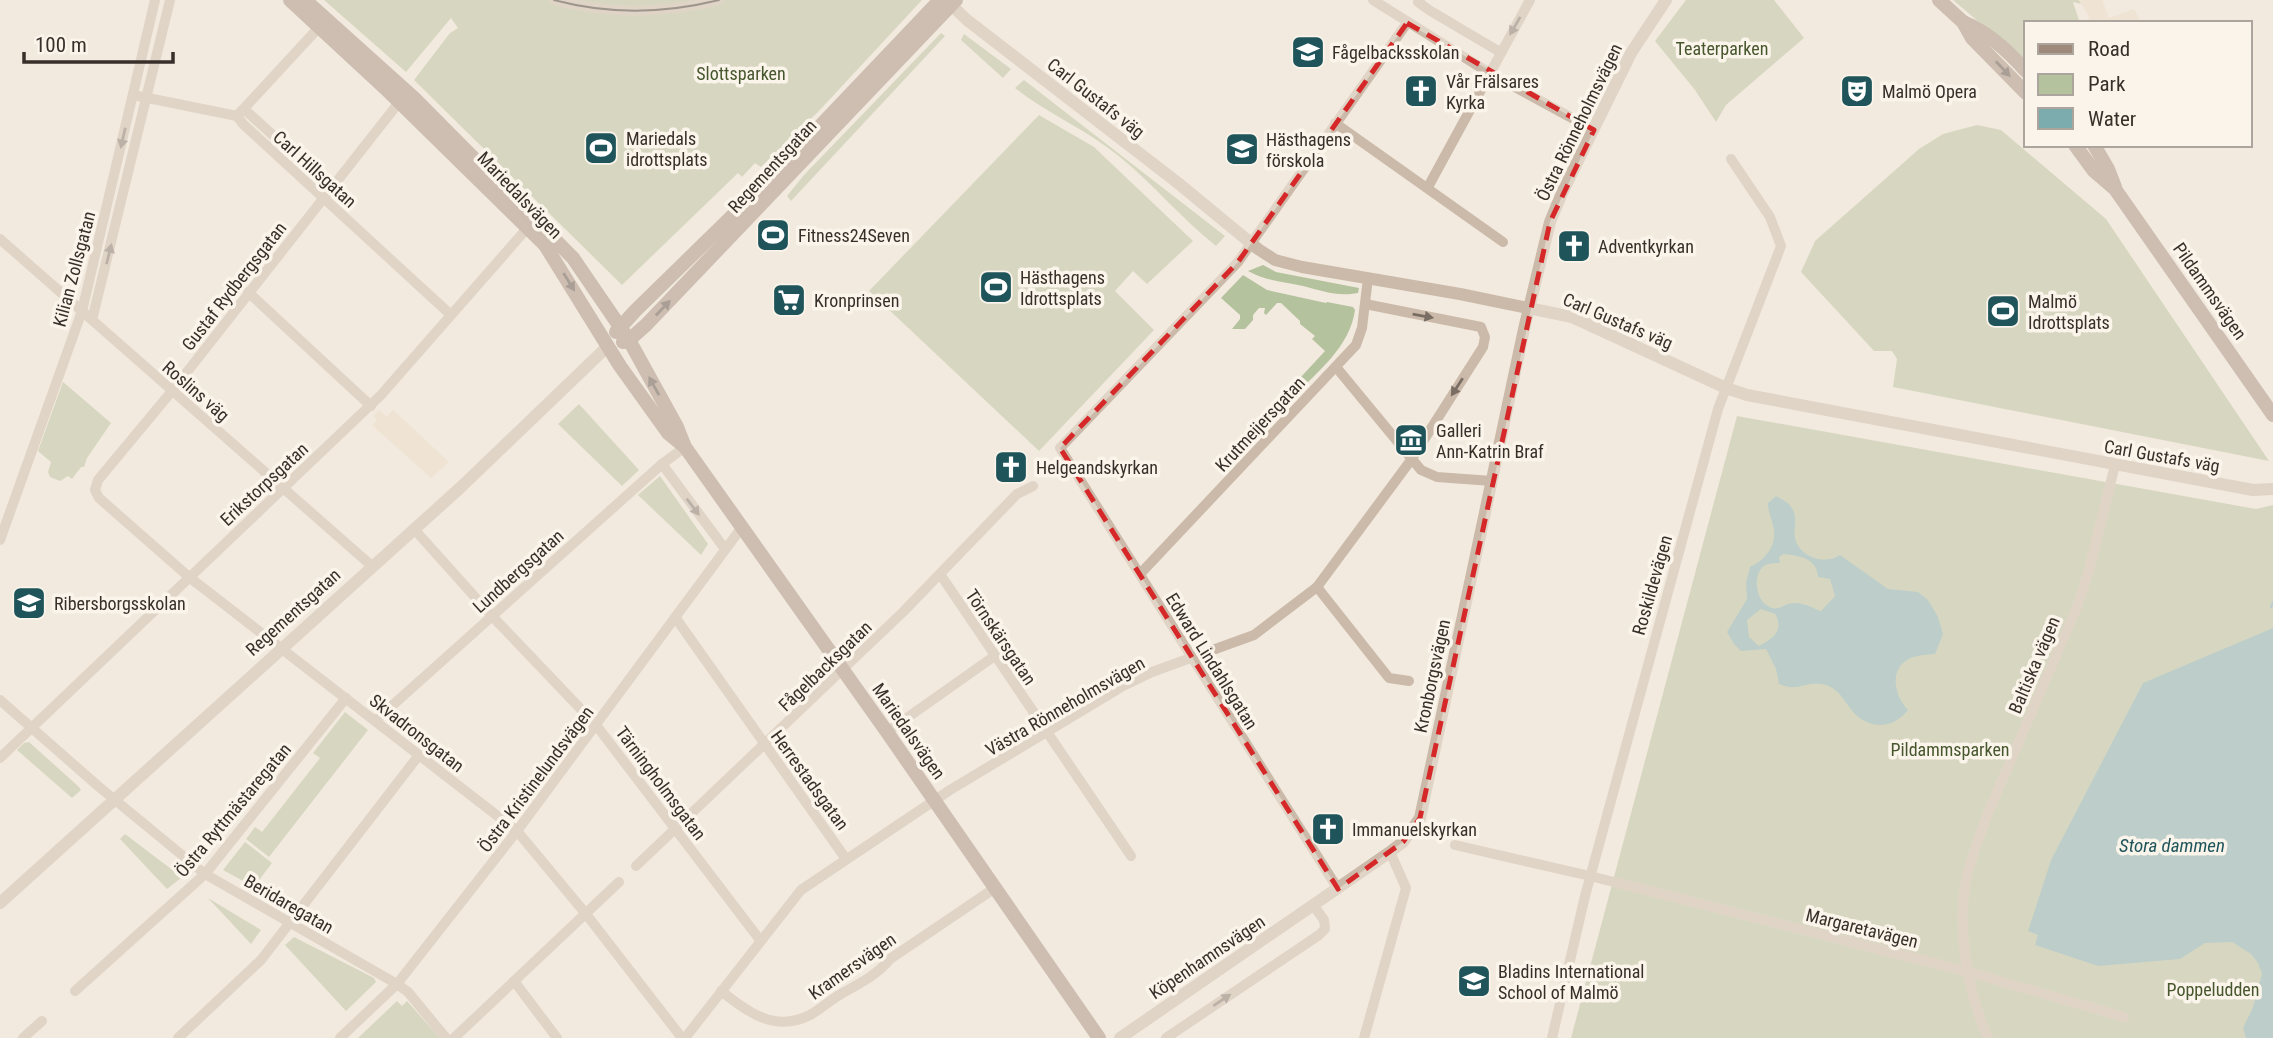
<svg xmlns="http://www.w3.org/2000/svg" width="2273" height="1038" font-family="'Roboto Condensed',sans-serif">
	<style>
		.green { fill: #b5c29e }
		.plaza { fill: #eadbc6 }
		.water { fill: #7dacaf; fill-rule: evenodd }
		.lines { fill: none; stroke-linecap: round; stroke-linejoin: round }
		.stream { stroke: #7dacaf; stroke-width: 2.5 }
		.minor { stroke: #cbbaaa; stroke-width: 10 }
		.tertiary { stroke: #cbbaaa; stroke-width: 12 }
		.secondary { stroke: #9f897b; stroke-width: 14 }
		.tram { stroke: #382f2a; stroke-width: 2 }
		.oneway { fill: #7a6e64 }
		.oneway2 { fill: #52463e }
		.marked { fill: none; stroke: #d62828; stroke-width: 5; stroke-dasharray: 14 9; stroke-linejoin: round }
		.labels { text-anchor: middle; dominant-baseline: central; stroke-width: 7; stroke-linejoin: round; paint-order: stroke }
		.park-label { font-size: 18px; fill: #46562d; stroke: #faf4eb }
		.poi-label { font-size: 18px; fill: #382f2a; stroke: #faf4eb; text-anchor: start }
		.street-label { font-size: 18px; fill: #382f2a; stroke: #faf4eb }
		.water-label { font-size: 19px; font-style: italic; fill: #1f545a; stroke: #faf4eb }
	</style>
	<rect width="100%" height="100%" fill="#f2eade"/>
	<g class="green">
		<polygon points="324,0 922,0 818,112 761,167 755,163 742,177 738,173 622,285 414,80 450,33 458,28 451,18 406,72"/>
		<polygon points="1686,0 1774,0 1804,38 1726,105 1716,122 1695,90 1655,41"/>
		<polygon points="1953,0 2079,0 2081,4 2073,2 2080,23 2026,23 2026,62"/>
		<polygon points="941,33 945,36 791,201 787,196 804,175"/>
		<polygon points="964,34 1011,69 1003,78 961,40"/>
		<path d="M1024 80 1225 236 1216 246C1182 219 1154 185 1120 157 1087 130 1048 114 1015 88Z"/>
		<polygon points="1039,115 1094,147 1193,241 1147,284 1133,271 1115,291 1154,330 1039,451 869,291"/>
		<polygon points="1977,125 2001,130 2106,219 2269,461 1893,387 1897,359 1892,351 1874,351 1801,272 1815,241 1919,149 1943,134"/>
		<path d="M1263 265 1276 272 1359 288 1358 293C1337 297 1323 291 1303 286 1283 282 1266 281 1248 271Z"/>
		<path d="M1243 275 1267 290 1326 303 1327 302 1353 307 1355 310C1350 347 1318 371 1293 397L1288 391 1325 351 1312 339 1315 336 1300 324V321L1281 303H1277L1266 315 1264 313 1265 308H1259L1253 315V320L1245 329H1232L1240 319V315L1221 298Z"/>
		<polygon points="63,382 111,423 87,458 84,467 81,467 72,479 68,476 60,481 50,477 48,472 51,462 38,451"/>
		<polygon points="579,404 639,470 622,486 558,424"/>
		<polygon points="1737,416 2256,509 2273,505 2273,1038 1571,1038"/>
		<polygon points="660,476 708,544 701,555 638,495"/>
		<polygon points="345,712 368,730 269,857 246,839 255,827 262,832 320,758 313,753"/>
		<polygon points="29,742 79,787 81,790 72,798 17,750 24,743"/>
		<polygon points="125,834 175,872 181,878 167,889 120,839"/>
		<polygon points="245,842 272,863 254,887 223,870"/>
		<polygon points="208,898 261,930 251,944"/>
		<polygon points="294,937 374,978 376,982 346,1011 285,945"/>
		<polygon points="397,1001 402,1006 407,1001 440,1038 358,1038"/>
	</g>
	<g class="plaza">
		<polygon points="2079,0 2102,0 2109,18 2134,9 2141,23 2083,23 2090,18"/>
		<polygon points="379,410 387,417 393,410 449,462 431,478 372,425 377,420 373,416"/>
	</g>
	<g class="water">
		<path d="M1776 496C1783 500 1789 502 1793 510 1798 520 1793 528 1795 538 1800 558 1825 565 1840 555L1888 589 1918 592 1928 600 1938 617 1943 634 1935 654C1925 655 1915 655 1907 660 1888 672 1896 698 1908 710 1894 728 1873 730 1856 715 1846 705 1841 690 1826 685 1806 680 1798 693 1779 684L1776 669 1766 649 1741 651 1734 644 1727 632 1747 599 1746 583 1750 567C1766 559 1778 545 1773 525 1771 516 1768 512 1768 503ZM1784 554C1800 556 1817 558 1818 577L1830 579 1835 596 1821 611C1813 608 1803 602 1794 603 1784 603 1778 613 1768 606 1756 600 1752 575 1764 566 1768 563 1775 563 1780 563L1779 557ZM1761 609 1775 614C1785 631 1772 639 1759 646L1749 637 1747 620Z"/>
		<polygon points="2273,628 2273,1038 2246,1038 2243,1028 2253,1007 2262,974 2258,963 2251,954 2232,942 2205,943 2180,959 2098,966 2035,945 2038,935 2028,931 2051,860 2143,683"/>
	</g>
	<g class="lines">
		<polyline class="stream" points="2271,607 2273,602"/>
		<g class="minor">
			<path d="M554 0C610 15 663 14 719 0"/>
			<polyline points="1373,0 1491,74 1594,130"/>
			<polyline points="1420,0 1418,2 1429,10 1500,52"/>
			<polyline points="133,95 237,116 243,124 451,315"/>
			<polyline points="400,101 172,391 98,480 95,490 99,498 189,577 517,831 586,914 682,1038"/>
			<polyline points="244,109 332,189"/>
			<polyline points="237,116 322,24"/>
			<polyline points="1335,123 1503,242"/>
			<polyline points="1428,187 1530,0"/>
			<polyline points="0,239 373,567"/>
			<polyline points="248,292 371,406"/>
			<polyline points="92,320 170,0"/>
			<polyline points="1336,367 1421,470 1437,477 1492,481"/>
			<polyline points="662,464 725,549"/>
			<polyline points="414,529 492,616 596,725 760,940"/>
			<polyline points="0,540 82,311 155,0"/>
			<polyline points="940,574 1131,856"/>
			<polyline points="1140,574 1356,345 1362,328 1368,278"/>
			<polyline points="1317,587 1389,678 1409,681"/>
			<polyline points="675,617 846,859"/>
			<polyline points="0,700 98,786 205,874 397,984 408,992 446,1038"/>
			<polyline points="375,721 662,464 685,447"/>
			<polyline points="887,732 996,655"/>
			<polyline points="0,758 381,395 530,225"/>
			<polyline points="1455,845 1590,876 1958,969 2124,1017"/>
			<polyline points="636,866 903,612 1017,494 1033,486"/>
			<polyline points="1338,889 1060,448 1238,262 1407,23"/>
			<polyline points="514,981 557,1038"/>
			<polyline points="75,991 205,874 346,698"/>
			<path d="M721 991C748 1012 775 1033 810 1015 821 1009 830 1000 841 994 859 984 877 975 890 959L995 888"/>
			<polyline points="23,1038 42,1021"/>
			<polyline points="178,1038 261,960 419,755"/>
			<polyline points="340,1038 397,984 517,831 742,527"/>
			<polyline points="454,1038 619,882"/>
			<polyline points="685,1038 801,890 950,790 1123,686 1152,672 1254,635 1317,587 1411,460 1483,347 1485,337 1481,327 1365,304"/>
			<polyline points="1166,1038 1319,935 1325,929 1324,920 1314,906"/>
			<polyline points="1364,1038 1406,888 1390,852"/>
			<polyline points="1552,1038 1585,896 1718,409 1781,246 1770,217 1731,159"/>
			<path d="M1988 1038C1967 990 1955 923 1968 872 1979 831 1997 792 2014 753 2035 704 2056 655 2077 607L2089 570 2115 465"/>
		</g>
		<g class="tertiary">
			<polyline points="946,0 967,20 1178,183 1258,249 1275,260 1302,267 1460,294 1572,317 1726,388 1747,395 2253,490 2273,489"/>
			<polyline points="0,903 460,488 608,346"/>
			<polyline points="1120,1038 1390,852 1403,842 1420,818 1524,329 1550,222 1562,193 1631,53 1666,0"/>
		</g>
		<g class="secondary">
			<polyline points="290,0 385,88 545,245 620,366 668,433 684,446"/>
			<polyline points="305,0 414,98 573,258 629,340 677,427 685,447 887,732 1099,1038"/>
			<polyline points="1939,0 1963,22 1972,38 2026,93"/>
			<path d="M1963 22C1988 32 2008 51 2026 71"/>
			<polyline points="2075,145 2094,171 2115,189 2273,415"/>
			<polyline points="2094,145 2108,169 2115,187"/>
			<polyline points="616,332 635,311 764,185 940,0"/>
			<polyline points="623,342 629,340 646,325 956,0"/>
		</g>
		<path class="tram" d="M554 0C610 15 663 14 719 0"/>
	</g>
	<defs><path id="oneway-solid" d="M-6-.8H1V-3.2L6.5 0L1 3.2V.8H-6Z" transform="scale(1.75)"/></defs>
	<g class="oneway">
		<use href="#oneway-solid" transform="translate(1515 26) rotate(120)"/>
		<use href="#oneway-solid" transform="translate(123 138) rotate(103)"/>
		<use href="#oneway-solid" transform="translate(109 254) rotate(-76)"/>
		<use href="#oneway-solid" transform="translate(1423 316) rotate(10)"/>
		<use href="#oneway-solid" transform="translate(1457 387) rotate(123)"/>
		<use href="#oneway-solid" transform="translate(693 507) rotate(53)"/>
		<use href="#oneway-solid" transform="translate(1222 1000) rotate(-34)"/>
	</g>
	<g class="oneway2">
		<use href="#oneway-solid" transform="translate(2003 69) rotate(47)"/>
		<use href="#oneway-solid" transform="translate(569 282) rotate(58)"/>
		<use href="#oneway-solid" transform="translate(663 308) rotate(-46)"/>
		<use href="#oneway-solid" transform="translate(654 386) rotate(-119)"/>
	</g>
	<path d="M0 0H2273V1038H0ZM1407 23 1594 130 1550 222 1420 818 1403 842 1338 889 1060 448 1238 262Z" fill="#f2eade" fill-opacity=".55" fill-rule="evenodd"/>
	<path class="marked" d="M1407 23 1594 130 1550 222 1420 818 1403 842 1338 889 1060 448 1238 262Z"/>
	<defs>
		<g id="school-square" transform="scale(1.75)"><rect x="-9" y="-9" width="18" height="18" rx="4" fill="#1f545a" stroke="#faf4eb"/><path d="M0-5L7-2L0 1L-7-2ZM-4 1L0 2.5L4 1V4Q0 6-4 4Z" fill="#fff"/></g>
		<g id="church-square" transform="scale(1.75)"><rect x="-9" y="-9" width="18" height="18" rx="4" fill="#1f545a" stroke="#faf4eb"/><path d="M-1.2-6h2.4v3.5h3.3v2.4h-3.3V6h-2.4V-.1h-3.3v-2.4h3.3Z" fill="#fff"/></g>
		<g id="theatre-square" transform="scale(1.75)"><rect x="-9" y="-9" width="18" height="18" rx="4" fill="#1f545a" stroke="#faf4eb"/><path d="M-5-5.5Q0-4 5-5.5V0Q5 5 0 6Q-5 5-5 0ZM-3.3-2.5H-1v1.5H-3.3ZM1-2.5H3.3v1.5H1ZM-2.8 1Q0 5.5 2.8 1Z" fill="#fff"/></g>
		<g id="stadium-square" transform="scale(1.75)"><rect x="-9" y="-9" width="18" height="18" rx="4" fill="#1f545a" stroke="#faf4eb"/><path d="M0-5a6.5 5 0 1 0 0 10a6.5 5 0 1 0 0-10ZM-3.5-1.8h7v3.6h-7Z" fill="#fff"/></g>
		<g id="supermarket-square" transform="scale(1.75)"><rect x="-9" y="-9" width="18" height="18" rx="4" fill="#1f545a" stroke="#faf4eb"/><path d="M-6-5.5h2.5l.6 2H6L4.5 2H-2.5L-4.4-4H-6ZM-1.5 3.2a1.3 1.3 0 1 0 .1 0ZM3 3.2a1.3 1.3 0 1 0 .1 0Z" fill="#fff"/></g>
		<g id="museum-square" transform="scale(1.75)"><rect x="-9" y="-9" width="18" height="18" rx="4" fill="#1f545a" stroke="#faf4eb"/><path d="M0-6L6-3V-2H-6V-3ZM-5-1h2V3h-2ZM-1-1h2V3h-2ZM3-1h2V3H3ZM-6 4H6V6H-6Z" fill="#fff"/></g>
	</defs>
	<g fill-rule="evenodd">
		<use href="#school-square" x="1308" y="52"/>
		<use href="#church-square" x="1421" y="91"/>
		<use href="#theatre-square" x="1857" y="91"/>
		<use href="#stadium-square" x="601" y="148"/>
		<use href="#school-square" x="1242" y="149"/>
		<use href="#stadium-square" x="773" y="235"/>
		<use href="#church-square" x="1574" y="246"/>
		<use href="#stadium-square" x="996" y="287"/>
		<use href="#supermarket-square" x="789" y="300"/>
		<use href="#stadium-square" x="2003" y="311"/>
		<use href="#museum-square" x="1411" y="440"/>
		<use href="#church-square" x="1011" y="467"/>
		<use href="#school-square" x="29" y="603"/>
		<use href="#church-square" x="1328" y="829"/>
		<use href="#school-square" x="1474" y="981"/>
	</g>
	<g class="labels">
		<g class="park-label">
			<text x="1722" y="48">Teaterparken</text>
			<text x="741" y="73">Slottsparken</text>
			<text x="1950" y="749">Pildammsparken</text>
			<text x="2213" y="989">Poppeludden</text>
		</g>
		<g class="poi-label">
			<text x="1332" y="52">Fågelbacksskolan</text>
			<text x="1446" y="81">Vår Frälsares<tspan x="1446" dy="21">Kyrka</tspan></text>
			<text x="1882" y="91">Malmö Opera</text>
			<text x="626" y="138">Mariedals<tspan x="626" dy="21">idrottsplats</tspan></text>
			<text x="1266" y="139">Hästhagens<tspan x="1266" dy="21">förskola</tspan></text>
			<text x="798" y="235">Fitness24Seven</text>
			<text x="1598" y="246">Adventkyrkan</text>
			<text x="1020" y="277">Hästhagens<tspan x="1020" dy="21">Idrottsplats</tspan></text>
			<text x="814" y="300">Kronprinsen</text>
			<text x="2028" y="301">Malmö<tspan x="2028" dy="21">Idrottsplats</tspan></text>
			<text x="1436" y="430">Galleri<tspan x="1436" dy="21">Ann-Katrin Braf</tspan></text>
			<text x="1036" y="467">Helgeandskyrkan</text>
			<text x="54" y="603">Ribersborgsskolan</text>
			<text x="1352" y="829">Immanuelskyrkan</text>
			<text x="1498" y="971">Bladins International<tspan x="1498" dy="21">School of Malmö</tspan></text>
		</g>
		<g class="street-label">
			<text transform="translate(1096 98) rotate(38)">Carl Gustafs väg</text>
			<text transform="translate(1579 122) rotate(-64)">Östra Rönneholmsvägen</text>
			<text transform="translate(772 166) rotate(-47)">Regementsgatan</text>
			<text transform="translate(315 169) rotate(42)">Carl Hillsgatan</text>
			<text transform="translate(520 195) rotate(46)">Mariedalsvägen</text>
			<text transform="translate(74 269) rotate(-75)">Kilian Zollsgatan</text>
			<text transform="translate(234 286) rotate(-52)">Gustaf Rydbergsgatan</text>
			<text transform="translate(2210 291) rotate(55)">Pildammsvägen</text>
			<text transform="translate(1618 321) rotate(23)">Carl Gustafs väg</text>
			<text transform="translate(196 391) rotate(41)">Roslins väg</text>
			<text transform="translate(1260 424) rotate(-47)">Krutmeijersgatan</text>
			<text transform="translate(2162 456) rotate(10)">Carl Gustafs väg</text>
			<text transform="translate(264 484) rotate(-43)">Erikstorpsgatan</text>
			<text transform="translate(518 571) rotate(-42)">Lundbergsgatan</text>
			<text transform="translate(1652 585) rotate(-74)">Roskildevägen</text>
			<text transform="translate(293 612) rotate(-42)">Regementsgatan</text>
			<text transform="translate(1001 637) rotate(56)">Törnskärsgatan</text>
			<text transform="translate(1212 661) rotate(58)">Edward Lindahlsgatan</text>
			<text transform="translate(2034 665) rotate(-67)">Baltiska vägen</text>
			<text transform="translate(825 666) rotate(-44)">Fågelbacksgatan</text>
			<text transform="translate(1432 676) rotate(-78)">Kronborgsvägen</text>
			<text transform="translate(1065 706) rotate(-30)">Västra Rönneholmsvägen</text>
			<text transform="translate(909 731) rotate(55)">Mariedalsvägen</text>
			<text transform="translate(417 733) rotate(38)">Skvadronsgatan</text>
			<text transform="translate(536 779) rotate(-53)">Östra Kristinelundsvägen</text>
			<text transform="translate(810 780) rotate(54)">Herrestadsgatan</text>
			<text transform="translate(661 783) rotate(53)">Tärningholmsgatan</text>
			<text transform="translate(233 810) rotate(-50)">Östra Ryttmästaregatan</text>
			<text transform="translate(289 904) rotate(30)">Beridaregatan</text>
			<text transform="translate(1862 928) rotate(14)">Margaretavägen</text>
			<text transform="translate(1207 957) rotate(-34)">Köpenhamnsvägen</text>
			<text transform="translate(852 966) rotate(-35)">Kramersvägen</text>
		</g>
		<g class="water-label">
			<text x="2172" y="845">Stora dammen</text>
		</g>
	</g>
	<rect x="2024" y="21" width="228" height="126" fill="#faf4eb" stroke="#aca59e" stroke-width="2"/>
	<rect x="2038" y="44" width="35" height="10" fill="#9f897b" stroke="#aca59e" stroke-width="2"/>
	<text x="2088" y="56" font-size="21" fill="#382f2a">Road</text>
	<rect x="2038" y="74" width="35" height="21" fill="#b5c29e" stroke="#aca59e" stroke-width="2"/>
	<text x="2088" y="91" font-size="21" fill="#382f2a">Park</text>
	<rect x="2038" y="108" width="35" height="21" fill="#7dacaf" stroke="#aca59e" stroke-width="2"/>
	<text x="2088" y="126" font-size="21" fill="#382f2a">Water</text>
	<path d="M24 52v10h149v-10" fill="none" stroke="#382f2a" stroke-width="3.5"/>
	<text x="35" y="52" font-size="21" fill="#382f2a" stroke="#faf4eb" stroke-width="5" paint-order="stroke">100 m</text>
</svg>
